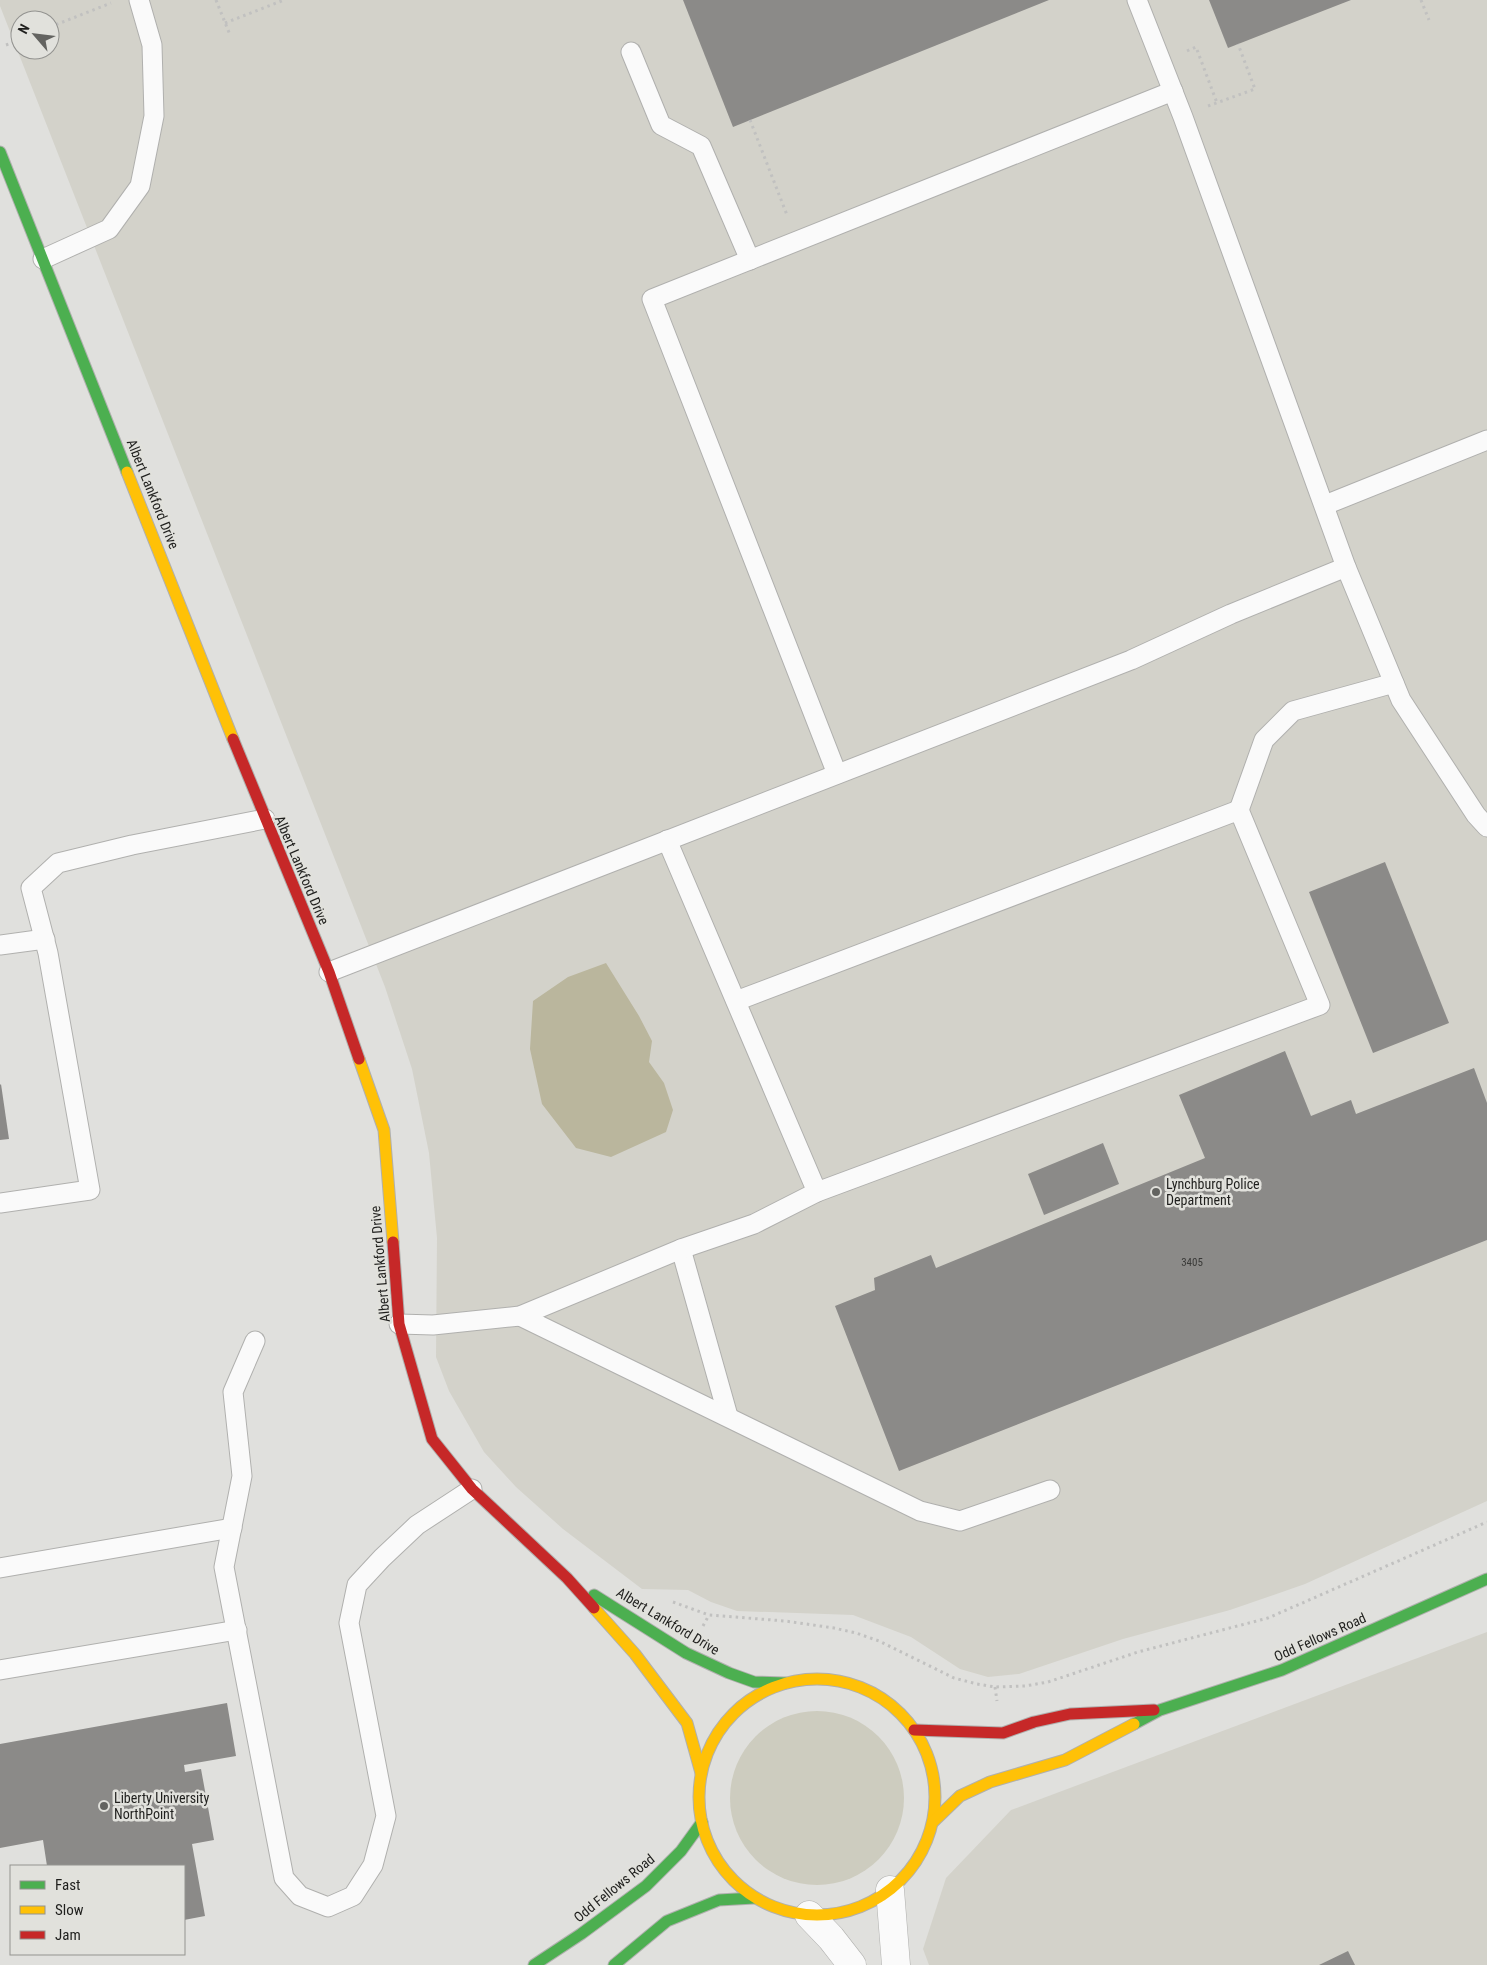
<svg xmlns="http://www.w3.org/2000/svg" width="1487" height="1965" font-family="'Roboto Condensed',sans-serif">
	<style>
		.built { fill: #d3d2ca; fill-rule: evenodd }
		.green { fill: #cdccbf }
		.water { fill: #bab69d }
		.building { fill: #8b8a88 }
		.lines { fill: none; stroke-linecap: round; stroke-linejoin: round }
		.lane-casing { stroke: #b0b0ae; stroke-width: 21 }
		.street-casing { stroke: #b0b0ae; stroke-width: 29 }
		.fast-casing { stroke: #b0b0ae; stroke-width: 13 }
		.slow-casing { stroke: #b0b0ae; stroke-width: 13 }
		.jam-casing { stroke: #b0b0ae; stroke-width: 13 }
		.path { stroke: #c1c1c0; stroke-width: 3; stroke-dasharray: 2.5 4; stroke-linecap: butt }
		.lane { stroke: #fafafa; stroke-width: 19 }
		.street { stroke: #fafafa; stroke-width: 28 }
		.fast { stroke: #4caf50; stroke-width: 11 }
		.slow { stroke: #ffc107; stroke-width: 11 }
		.jam { stroke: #c62828; stroke-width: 11 }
		.poi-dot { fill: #636360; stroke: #e1e1dc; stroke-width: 2 }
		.labels { text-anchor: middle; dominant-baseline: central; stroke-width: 5; stroke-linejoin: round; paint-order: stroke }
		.number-label { font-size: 11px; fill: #3a3a38 }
		.street-label { font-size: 14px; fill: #1f1f1d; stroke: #e1e1dc }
		.poi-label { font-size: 14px; fill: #1f1f1d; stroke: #e1e1dc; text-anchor: start }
	</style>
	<rect width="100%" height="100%" fill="#e0e0dd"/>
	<g class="built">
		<path d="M0 0H1487V1501L1305 1584 1230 1610 1123 1639 1019 1674 988 1677 960 1669 911 1637 853 1615 737 1611 711 1602 688 1590 642 1589 563 1529 516 1487 484 1452 449 1391 436 1357 437 1238 429 1153 412 1069 385 987 0 6ZM20 20H50V50H20Z"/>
		<polygon points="1487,1632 1487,1965 929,1965 923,1949 946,1878 1011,1810"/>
	</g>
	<circle class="green" cx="817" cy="1798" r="87"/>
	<polygon class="water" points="606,963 639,1016 652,1041 649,1062 664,1083 673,1110 666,1132 611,1157 576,1148 542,1104 530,1049 533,1001 568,977"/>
	<g class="building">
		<polygon points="683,0 1049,0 733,127"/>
		<polygon points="1209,0 1351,0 1228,48"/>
		<polygon points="1385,862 1449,1023 1373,1053 1309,892"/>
		<polygon points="1285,1051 1311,1116 1351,1100 1356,1114 1474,1068 1487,1103 1487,1240 899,1471 835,1306 875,1290 874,1278 931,1255 936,1268 1205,1158 1179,1095"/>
		<polygon points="1,1084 9,1139 0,1140 0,1085"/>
		<polygon points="1103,1143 1119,1184 1044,1215 1028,1174"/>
		<polygon points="227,1703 236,1756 184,1765 185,1772 201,1769 214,1840 192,1844 205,1916 184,1920 184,1866 47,1866 43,1840 0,1848 0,1744"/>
		<polygon points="1348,1951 1355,1965 1319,1965"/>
	</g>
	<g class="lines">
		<g class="lane-casing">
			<g id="lane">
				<polyline points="1137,0 1183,117 1346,567 1401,700 1476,815 1487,827"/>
				<polyline points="631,52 661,125 701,146 750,260"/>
				<polyline points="43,259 109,229 140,186 154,116 152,45 139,0"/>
				<polyline points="1325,505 1487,440"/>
				<polyline points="837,774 652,299 1173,91"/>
				<polyline points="1239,810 1264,740 1293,711 1394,683"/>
				<polyline points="667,840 817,1192"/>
				<polyline points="0,945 45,939"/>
				<polyline points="329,972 1131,660 1231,614 1346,567"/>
				<polyline points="0,1203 90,1190 48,953 31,888 58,863 132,845 265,819"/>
				<polyline points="681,1249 728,1416"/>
				<polyline points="520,1316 920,1511 960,1521 1050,1490"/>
				<polyline points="399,1324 433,1325 520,1316 681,1249 754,1224 817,1192 1320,1005 1239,810 736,1001"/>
				<polyline points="255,1341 233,1392 242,1476 224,1567 284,1878 300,1896 328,1907 353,1896 373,1865 386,1816 349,1623 357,1585 382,1558 417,1525 472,1489"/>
				<polyline points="0,1568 232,1528"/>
				<polyline points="0,1670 237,1630"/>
			</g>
		</g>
		<g class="street-casing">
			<g id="street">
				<polyline points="890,1890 896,1965"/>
				<polyline points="809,1915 831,1938 852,1965"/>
			</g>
		</g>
		<g class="fast-casing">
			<g id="fast">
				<polyline points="0,152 127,472"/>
				<polyline points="594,1595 686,1653 729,1673 754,1682 785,1683"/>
				<polyline points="1134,1724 1160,1710 1282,1670 1487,1579"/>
				<polyline points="534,1965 581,1934 646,1886 681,1851 702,1822"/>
				<polyline points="614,1965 667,1921 719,1900 754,1898"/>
			</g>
		</g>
		<g class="slow-casing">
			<g id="slow">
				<polyline points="127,472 233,739"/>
				<polyline points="359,1059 384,1130 393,1242"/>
				<polyline points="594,1608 635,1654 687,1723 701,1773"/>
				<circle cx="817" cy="1797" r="118"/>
				<polyline points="933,1822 960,1796 990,1782 1065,1760 1134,1724"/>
			</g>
		</g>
		<g class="jam-casing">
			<g id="jam">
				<polyline points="233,739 329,972 359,1059"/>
				<polyline points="393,1242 399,1324 432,1439 472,1489 567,1578 594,1608"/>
				<polyline points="914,1730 1003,1733 1034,1722 1070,1714 1154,1710"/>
			</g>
		</g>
		<g class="path">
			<polyline points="216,0 230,35"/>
			<polyline points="1421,0 1429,20"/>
			<polyline points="225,23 284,0"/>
			<polyline points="50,27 111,3"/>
			<polyline points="6,45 20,40"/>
			<polyline points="1187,51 1196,47 1217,103"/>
			<polyline points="1208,106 1255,89 1238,44"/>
			<polyline points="750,120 787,215"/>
			<polyline points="673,1602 709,1615 785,1621 834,1628 856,1633 879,1641 954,1678 977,1684 995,1687 1025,1686 1048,1682 1138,1652 1268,1618 1487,1522"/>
			<polyline points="703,1626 709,1615"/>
			<polyline points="995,1687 997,1701"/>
		</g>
		<use href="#lane" class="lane"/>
		<use href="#street" class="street"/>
		<use href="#fast" class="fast"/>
		<use href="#slow" class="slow"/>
		<use href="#jam" class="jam"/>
	</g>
	<g class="poi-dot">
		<circle cx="1156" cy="1192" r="5"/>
		<circle cx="104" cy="1806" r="5"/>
	</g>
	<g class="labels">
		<g class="number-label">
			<text x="1192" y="1262">3405</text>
		</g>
		<g class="street-label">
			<text transform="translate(153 494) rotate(68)">Albert Lankford Drive</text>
			<text transform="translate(302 870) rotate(67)">Albert Lankford Drive</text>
			<text transform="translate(380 1264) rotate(-95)">Albert Lankford Drive</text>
			<text transform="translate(668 1621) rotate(31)">Albert Lankford Drive</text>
			<text transform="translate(1320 1637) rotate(-24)">Odd Fellows Road</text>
			<text transform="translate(614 1888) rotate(-39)">Odd Fellows Road</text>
		</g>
		<g class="poi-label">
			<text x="1166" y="1184">Lynchburg Police<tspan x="1166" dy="16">Department</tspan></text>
			<text x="114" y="1798">Liberty University<tspan x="114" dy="16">NorthPoint</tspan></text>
		</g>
	</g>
	<rect x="10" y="1865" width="175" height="90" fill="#e1e1dc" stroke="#939390"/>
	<rect x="20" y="1881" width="25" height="8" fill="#4caf50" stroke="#939390"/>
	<text x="55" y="1890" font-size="15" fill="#1f1f1d">Fast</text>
	<rect x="20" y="1906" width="25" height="8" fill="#ffc107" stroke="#939390"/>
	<text x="55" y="1915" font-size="15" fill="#1f1f1d">Slow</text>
	<rect x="20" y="1931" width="25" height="8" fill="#c62828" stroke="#939390"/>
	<text x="55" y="1940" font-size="15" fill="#1f1f1d">Jam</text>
	<g transform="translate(35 35) rotate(298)"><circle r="24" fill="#e1e1dc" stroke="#939390"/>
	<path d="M0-4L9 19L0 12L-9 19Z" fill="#636360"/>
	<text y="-8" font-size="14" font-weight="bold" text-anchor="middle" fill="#1f1f1d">N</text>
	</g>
</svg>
